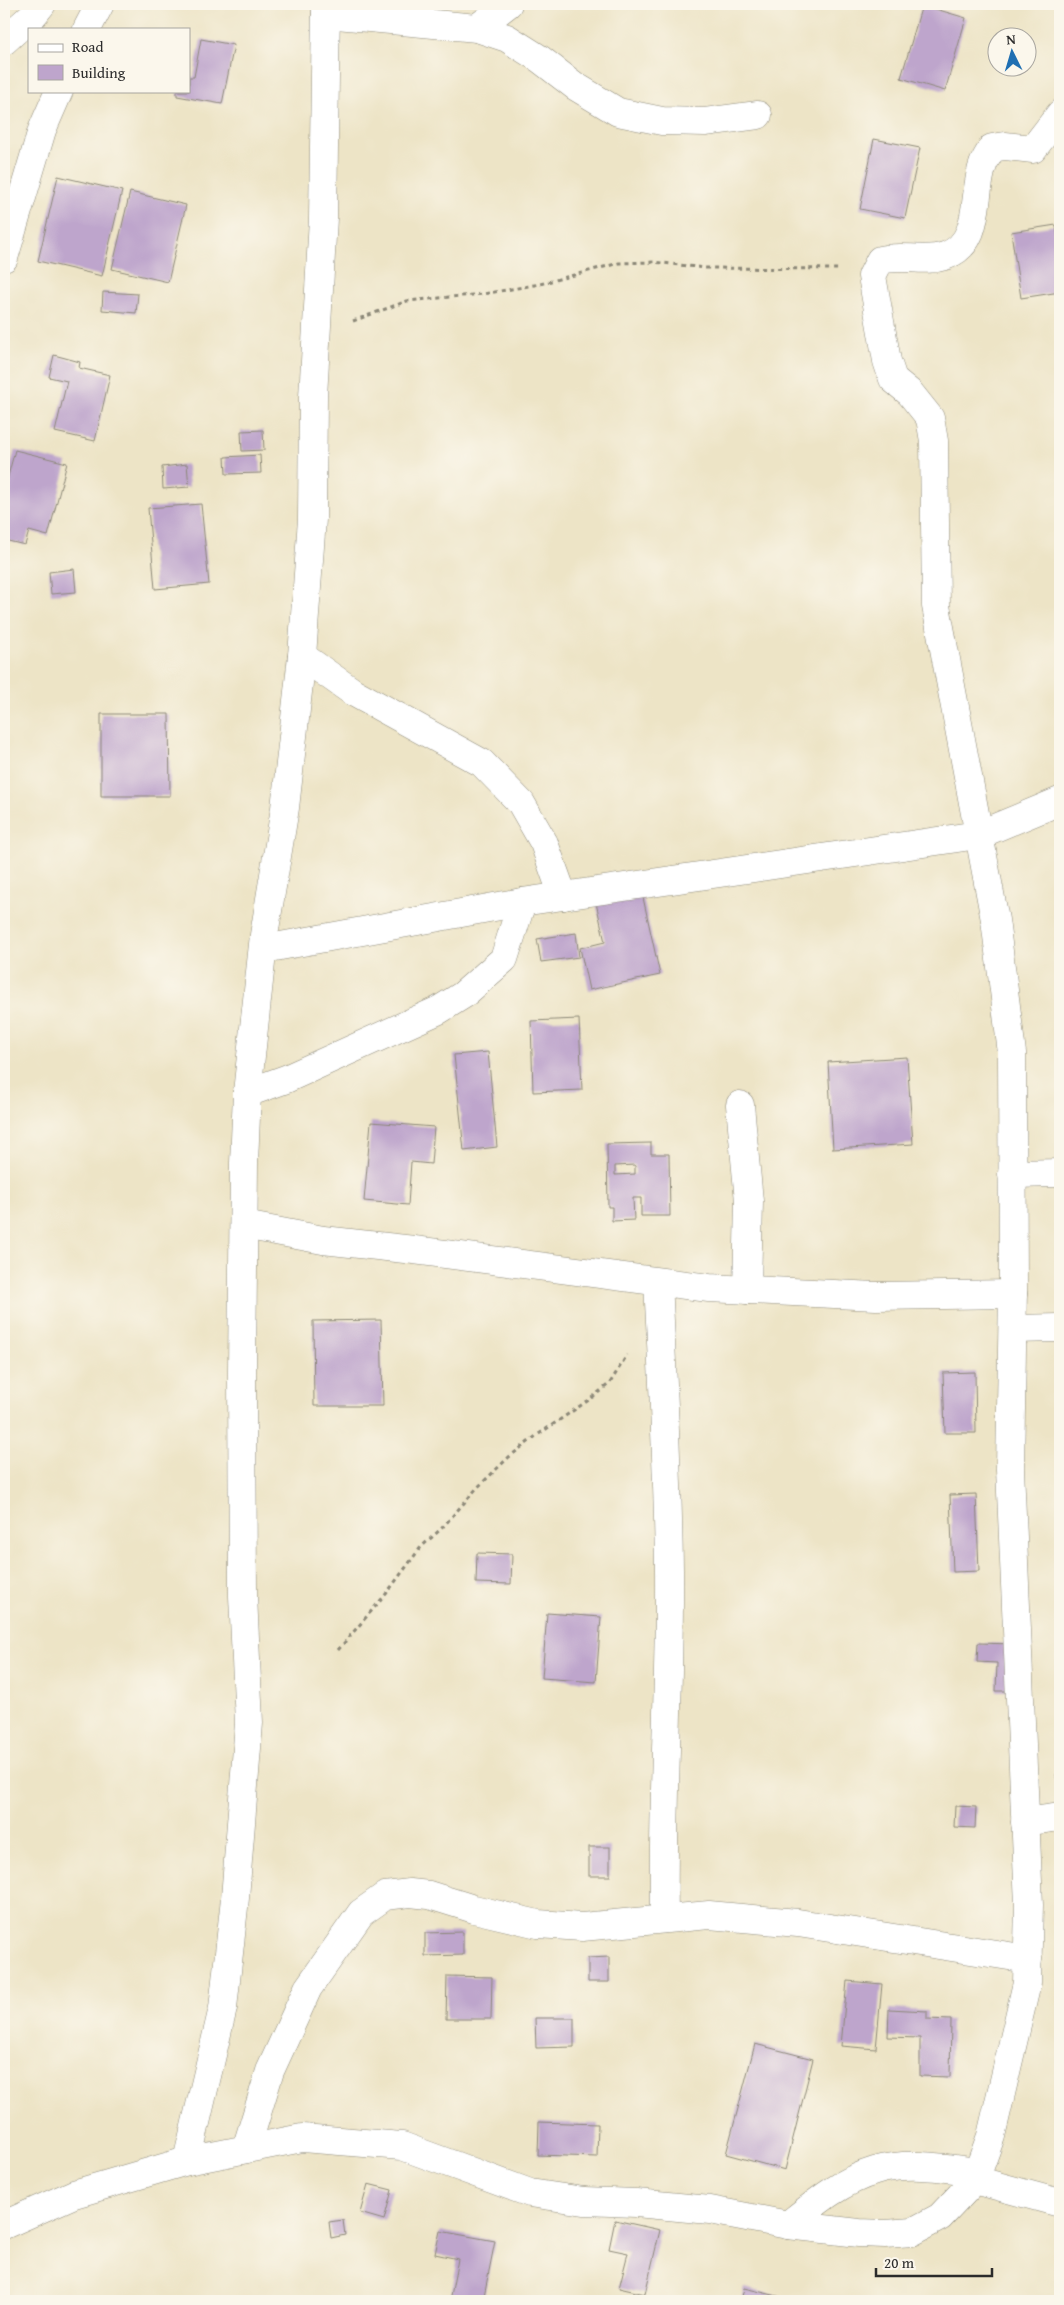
<svg xmlns="http://www.w3.org/2000/svg" width="1064" height="2305" font-family="'Gentium Book Plus',serif">
	<style>
		.building { fill: #bea5cc; fill-rule: evenodd }
		.lines { fill: none; stroke-linecap: round; stroke-linejoin: round }
		.street-casing { stroke: #8c8878; stroke-width: 29 }
		.path { stroke: #8c8878; stroke-width: 3; stroke-dasharray: 4 4; stroke-linecap: butt }
		.street { stroke: #fff; stroke-width: 28 }
	</style>
	<rect width="100%" height="100%" fill="#fbf7ec"/>
	<filter id="ink" filterUnits="userSpaceOnUse"><feTurbulence type="fractalNoise" baseFrequency=".02" numOctaves="2"/><feDisplacementMap in="SourceGraphic" scale="10" xChannelSelector="R" yChannelSelector="G"/><feConvolveMatrix kernelMatrix="1 2 1 2 8 2 1 2 1" color-interpolation-filters="sRGB"/></filter>
	<filter id="wash" filterUnits="userSpaceOnUse"><feTurbulence type="fractalNoise" baseFrequency=".0096" numOctaves="4" result="noise"/><feDisplacementMap in="SourceGraphic" scale="20" xChannelSelector="R" yChannelSelector="G"/><feGaussianBlur stdDeviation="1.12" result="paint"/><feColorMatrix in="noise" values="0 0 0 0 0 0 0 0 0 0 0 0 0 0 0 0 0 1.4 0 .05"/><feComposite in="paint" operator="in"/></filter>
	<g filter="url(#wash)">
		<rect width="100%" height="100%" fill="#ede4c6"/>
		<g id="blocks">
			<g class="building">
				<polygon points="922,5 966,18 945,91 901,78"/>
				<polygon points="201,39 234,45 222,104 177,96 177,91 189,91 189,77 194,77"/>
				<polygon points="874,139 920,148 905,218 860,209"/>
				<polygon points="58,176 122,191 102,276 38,261"/>
				<polygon points="130,192 186,205 168,282 112,269"/>
				<polygon points="1056,225 1060,254 1060,292 1021,298 1011,232"/>
				<polygon points="103,292 138,294 136,313 102,310"/>
				<polygon points="54,355 80,362 79,368 110,375 95,441 55,432 67,381 49,377"/>
				<polygon points="263,430 264,450 242,451 241,431"/>
				<polygon points="15,450 67,463 48,536 29,531 25,545 4,540 4,491"/>
				<polygon points="260,455 261,473 226,474 225,457"/>
				<polygon points="187,464 189,487 163,489 162,467"/>
				<polygon points="201,504 209,584 155,589 148,508"/>
				<polygon points="74,569 76,592 51,594 49,572"/>
				<polygon points="101,714 169,714 170,796 101,796"/>
				<polygon points="642,893 660,975 589,990 580,948 605,942 596,903"/>
				<polygon points="576,933 579,957 541,962 537,939"/>
				<polygon points="579,1019 582,1090 533,1092 531,1021"/>
				<polygon points="488,1052 497,1147 464,1151 454,1055"/>
				<polygon points="907,1057 913,1144 833,1149 828,1062"/>
				<polygon points="371,1122 434,1127 431,1164 411,1162 408,1205 364,1201"/>
				<path d="M651 1143V1154H669L670 1216H641V1198H633L634 1220 612 1221V1207H608L607 1144ZM635 1165V1174L615 1175V1166Z"/>
				<polygon points="381,1320 383,1406 314,1406 313,1321"/>
				<polygon points="975,1372 976,1433 945,1433 943,1373"/>
				<polygon points="976,1494 979,1571 953,1572 950,1495"/>
				<polygon points="477,1553 512,1554 511,1584 476,1583"/>
				<polygon points="547,1613 601,1617 596,1682 542,1678"/>
				<polygon points="978,1643 1014,1644 1014,1691 996,1691 997,1663 977,1662"/>
				<polygon points="1056,1774 1060,1774 1060,1796 1058,1797"/>
				<polygon points="955,1806 976,1807 975,1828 954,1827"/>
				<rect x="589" y="1847" width="21" height="29"/>
				<polygon points="463,1932 463,1955 425,1956 425,1933"/>
				<polygon points="609,1957 609,1982 588,1982 588,1958"/>
				<polygon points="447,1976 492,1977 491,2019 446,2019"/>
				<polygon points="847,1981 882,1984 876,2049 841,2046"/>
				<polygon points="889,2009 927,2011 927,2019 951,2020 950,2077 920,2076 920,2038 888,2037"/>
				<polygon points="535,2018 574,2018 574,2047 536,2048"/>
				<polygon points="755,2044 813,2059 785,2170 726,2154"/>
				<polygon points="539,2122 598,2124 597,2157 538,2155"/>
				<polygon points="368,2184 392,2190 384,2220 360,2213"/>
				<polygon points="343,2220 345,2235 331,2238 329,2222"/>
				<polygon points="615,2220 660,2230 645,2294 619,2288 628,2253 609,2249"/>
				<polygon points="440,2231 495,2241 483,2301 450,2301 458,2259 435,2254"/>
				<polygon points="744,2288 786,2298 786,2301 741,2301"/>
			</g>
		</g>
	</g>
	<g filter="url(#ink)">
		<use href="#blocks" fill-opacity="0" stroke="#8c8878" stroke-width="1"/>
		<g class="lines">
			<g class="street-casing">
				<g id="street">
					<polyline points="326,14 477,28 507,38 540,59 575,86 618,112 662,121 705,122 758,115"/>
					<polyline points="477,28 508,4"/>
					<polyline points="87,29 100,4"/>
					<polyline points="4,41 34,14 42,4"/>
					<polyline points="4,258 42,130 59,91"/>
					<polyline points="302,656 353,692 482,763 521,803 544,843 563,896"/>
					<polyline points="264,949 522,902 978,835 1060,801"/>
					<polyline points="247,1093 286,1079 439,1010 463,995 504,959 522,902"/>
					<polyline points="740,1105 749,1201 747,1290"/>
					<polyline points="1012,1174 1060,1173"/>
					<polyline points="244,1225 323,1240 414,1250 709,1288 876,1296 1013,1294"/>
					<path d="M658 1282C663 1378 668 1474 669 1570 670 1687 662 1803 664 1919"/>
					<polyline points="1013,1329 1060,1328"/>
					<polyline points="1025,1822 1060,1817"/>
					<polyline points="246,2149 270,2071 308,1988 361,1913 385,1896 410,1893 429,1895 474,1909 538,1924 582,1927 709,1915 798,1923 1028,1959"/>
					<polyline points="187,2161 223,2008 235,1898 249,1723 243,1596 242,1373 244,1163 247,1093 264,935 285,808 302,656 312,519 313,397 323,218 326,4"/>
					<polyline points="975,2180 1060,2203"/>
					<path d="M4 2225 74 2194 187 2161 302 2138 402 2146 530 2193 584 2201 636 2203 710 2210 788 2225 859 2233 885 2234 912 2232 940 2217 975 2180 991 2136 1027 1983 1029 1905 1010 1469 1013 1289 1012 1053 995 920 936 606 934 441 930 418 910 393 893 379 887 361 872 276 880 260C902 254 924 263 945 256 983 243 972 194 983 165 985 159 989 154 992 148L1005 146 1033 149 1060 114"/>
					<path d="M788 2225C814 2204 841 2181 875 2171 907 2161 946 2168 978 2172"/>
				</g>
			</g>
			<g class="path">
				<polyline points="353,321 407,301 483,294 540,284 619,263 654,262 705,268 841,269"/>
				<polyline points="338,1650 386,1594 421,1547 441,1529 477,1488 509,1457 536,1436 589,1400 610,1383 627,1355"/>
			</g>
			<use href="#street" class="street"/>
		</g>
	</g>
	<rect width="1064" height="2305" fill="none" stroke="#fbf7ec" stroke-width="20"/>
	<rect x="28" y="28" width="162" height="65" fill="#fbf7ec" stroke="#a8a59f"/>
	<rect x="38" y="44" width="25" height="8" fill="#ffffff" stroke="#a8a59f"/>
	<text x="72" y="52" font-size="15" fill="#2b2b2b">Road</text>
	<rect x="38" y="65" width="25" height="15" fill="#bea5cc" stroke="#a8a59f"/>
	<text x="72" y="78" font-size="15" fill="#2b2b2b">Building</text>
	<g transform="translate(1012 52) rotate(355)"><circle r="24" fill="#fbf7ec" stroke="#a8a59f"/>
	<path d="M0-4L9 19L0 12L-9 19Z" fill="#1f6fb2"/>
	<text y="-8" font-size="14" font-weight="bold" text-anchor="middle" fill="#2b2b2b">N</text>
	</g>
	<path d="M876 2268v8h116v-8" fill="none" stroke="#2b2b2b" stroke-width="2.5"/>
	<text x="884" y="2268" font-size="15" fill="#2b2b2b" stroke="#fbf7ec" stroke-width="4" paint-order="stroke">20 m</text>
</svg>
